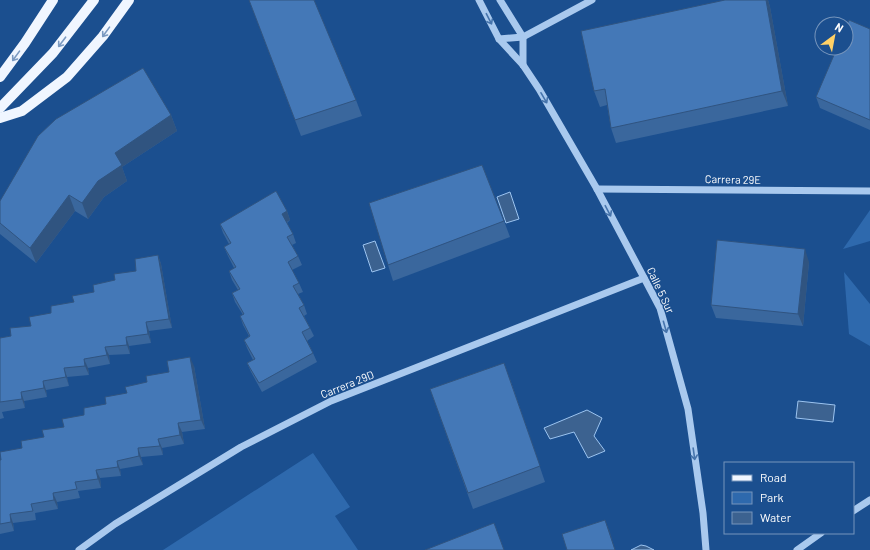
<svg xmlns="http://www.w3.org/2000/svg" width="870" height="550" font-family="Barlow,sans-serif">
	<style>
		.green { fill: #2e69ad }
		.water { fill: #3c6290; stroke: #9cc4f0 }
		.lines { fill: none; stroke-linecap: round; stroke-linejoin: round }
		.minor { stroke: #a9c9ee; stroke-width: 7 }
		.major { stroke: #f0f6ff; stroke-width: 10 }
		.wall { fill: #3a679d }
		.shaded-wall { fill: #305480 }
		.building { fill: #4478b7; stroke: #305480 }
		.oneway { stroke: #4674ac }
		.oneway2 { stroke: #7b9ac1 }
		.labels { text-anchor: middle; dominant-baseline: central; stroke-width: 3; stroke-linejoin: round; paint-order: stroke }
		.street-label { font-size: 11px; fill: #fff; stroke: #1b4f8f }
	</style>
	<rect width="100%" height="100%" fill="#1b4f8f"/>
	<g class="green">
		<polygon points="870,210 870,241 843,249"/>
		<polygon points="844,272 870,304 870,346 849,334"/>
		<polygon points="313,453 350,507 335,516 358,550 163,550"/>
	</g>
	<g class="water">
		<polygon points="510,192 519,219 506,223 497,197"/>
		<polygon points="375,241 385,268 372,272 363,245"/>
		<polygon points="798,401 835,405 833,422 796,418"/>
		<polygon points="587,410 602,418 594,436 605,451 588,458 574,432 550,439 544,428"/>
		<polygon points="641,545 646,546 654,550 631,550"/>
	</g>
	<g class="lines">
		<g class="minor">
			<polyline points="479,0 499,39 523,65 539,89 597,189 660,308 688,409 703,513 706,550"/>
			<polyline points="500,0 523,37 523,65"/>
			<polyline points="499,39 523,37 592,0"/>
			<polyline points="597,189 870,191"/>
			<polyline points="853,511 870,500"/>
			<polyline points="79,550 115,524 241,447 331,401 644,278"/>
			<polyline points="797,550 821,533"/>
		</g>
		<g class="major">
			<polyline points="0,77 25,43 53,0"/>
			<polyline points="0,108 53,53 94,0"/>
			<polyline points="0,118 22,111 67,77 103,36 129,0"/>
		</g>
	</g>
	<g class="wall">
		<polygon points="249,0 356,100 362,116 301,136"/>
		<polygon points="725,0 768,0 770,7 788,106 616,143 611,128 607,105 600,107 594,91"/>
		<polygon points="870,29 870,130 820,108 816,97"/>
		<polygon points="171,115 177,131 122,167 127,181 104,197 88,219 75,211 36,263 0,234 0,201"/>
		<polygon points="287,211 290,220 287,223 293,234 296,243 292,245 298,256 302,265 292,270 299,283 303,292 298,294 304,305 307,314 304,316 314,336 307,341 313,353 317,362 262,392 251,372 247,363 253,360 247,348 244,340 249,336 243,325 240,316 243,315 235,302 232,293 238,290 232,280 229,271 234,268 228,256 224,247 229,244 223,233 220,224"/>
		<polygon points="504,221 510,237 393,281 388,265"/>
		<polygon points="158,255 161,264 172,328 149,331 151,343 129,346 130,354 109,355 110,364 88,368 89,375 67,377 69,386 46,390 47,397 24,401 25,408 2,412 4,418 0,419 0,338 11,336 31,326 51,313 94,292 115,280 136,271"/>
		<polygon points="809,262 803,326 716,318 711,305"/>
		<polygon points="194,366 205,429 182,432 184,444 162,448 163,455 141,457 143,465 120,469 121,476 100,478 101,488 78,491 80,498 57,502 58,509 35,513 36,520 13,523 14,531 0,534 0,460 22,448 64,427 84,415 127,393 147,382 169,372"/>
		<polygon points="510,379 545,482 473,509 430,389"/>
	</g>
	<g class="shaded-wall">
		<polygon points="766,0 768,0 770,7 788,106 782,91"/>
		<polygon points="171,115 177,131 122,167 127,181 104,197 88,219 82,203 115,153"/>
		<polygon points="69,195 75,211 36,263 30,248"/>
		<polygon points="287,211 290,220 285,223 282,214"/>
		<polygon points="805,249 809,262 803,326 798,314"/>
		<polygon points="158,255 161,264 172,328 169,319"/>
		<polygon points="146,322 149,331 151,343 148,334"/>
		<polygon points="126,337 129,346 130,354 127,345"/>
		<polygon points="105,347 109,355 110,364 107,355"/>
		<polygon points="190,357 194,366 205,429 201,420"/>
		<polygon points="84,359 88,368 89,375 85,366"/>
		<polygon points="64,368 67,377 69,386 66,377"/>
		<polygon points="43,381 46,390 47,397 44,388"/>
		<polygon points="21,392 24,401 25,408 22,399"/>
		<polygon points="178,423 182,432 184,444 180,435"/>
		<polygon points="158,439 162,448 163,455 160,446"/>
		<polygon points="138,448 141,457 143,465 139,456"/>
		<polygon points="117,461 120,469 121,476 118,467"/>
		<polygon points="96,470 100,478 101,488 98,479"/>
		<polygon points="53,493 57,502 58,509 54,500"/>
		<polygon points="10,514 13,523 14,531 11,522"/>
		<polygon points="605,520 610,532 615,550"/>
	</g>
	<g class="building">
		<polygon points="249,0 314,0 356,100 295,120"/>
		<polygon points="725,0 766,0 782,91 611,128 605,89 594,91 581,31"/>
		<polygon points="849,20 870,29 870,120 816,97 837,48 846,48 846,27"/>
		<polygon points="143,68 171,115 115,153 122,165 98,181 82,203 69,195 30,248 0,223 0,201 38,136 56,119"/>
		<polygon points="482,165 504,221 388,265 369,203"/>
		<polygon points="276,191 287,211 282,214 293,234 287,237 298,256 288,262 299,283 293,286 304,305 299,308 310,328 302,332 313,353 259,383 247,363 255,359 244,340 250,336 240,316 244,314 232,293 240,289 229,271 236,267 224,247 231,243 220,224"/>
		<polygon points="717,240 805,249 798,314 711,305"/>
		<polygon points="158,255 169,319 146,322 148,334 126,337 127,345 105,347 107,355 84,359 85,366 64,368 66,377 43,381 44,388 21,392 22,399 0,402 0,338 11,336 10,328 31,326 29,317 51,313 51,306 74,302 72,296 94,292 93,285 115,280 114,274 136,271 135,259"/>
		<polygon points="190,357 201,420 178,423 180,435 158,439 160,446 138,448 139,456 117,461 118,467 96,470 98,479 75,482 77,489 53,493 54,500 31,504 33,511 10,514 11,522 0,524 0,460 1,460 0,452 22,448 21,441 44,437 42,430 64,427 62,419 84,415 84,408 106,404 105,397 127,393 125,387 147,382 146,376 169,372 167,361"/>
		<polygon points="504,363 540,466 468,493 430,389"/>
		<polygon points="605,520 615,550 567,550 562,534"/>
		<polygon points="494,523 504,550 425,550"/>
	</g>
	<defs><path id="oneway-shaft" d="M-6 0H5M1.5-3L5.5 0L1.5 3" fill="none" stroke-width="1.6" stroke-linecap="round" stroke-linejoin="round"/></defs>
	<g class="oneway">
		<use href="#oneway-shaft" transform="translate(489 19) rotate(63)"/>
		<use href="#oneway-shaft" transform="translate(544 98) rotate(60)"/>
		<use href="#oneway-shaft" transform="translate(608 211) rotate(62)"/>
		<use href="#oneway-shaft" transform="translate(665 327) rotate(74)"/>
		<use href="#oneway-shaft" transform="translate(694 454) rotate(82)"/>
	</g>
	<g class="oneway2">
		<use href="#oneway-shaft" transform="translate(106 32) rotate(126)"/>
		<use href="#oneway-shaft" transform="translate(62 42) rotate(127)"/>
		<use href="#oneway-shaft" transform="translate(16 56) rotate(126)"/>
	</g>
	<g class="labels">
		<g class="street-label">
			<text transform="translate(733 179) rotate(1)">Carrera 29E</text>
			<text transform="translate(661 290) rotate(65)">Calle 5 Sur</text>
			<text transform="translate(347 384) rotate(-22)">Carrera 29D</text>
		</g>
	</g>
	<rect x="724" y="462" width="130" height="72" fill="#1b4f8f" stroke="#7695bc"/>
	<rect x="732" y="475" width="20" height="6" fill="#f0f6ff" stroke="#7695bc"/>
	<text x="760" y="482" font-size="12" fill="#ffffff">Road</text>
	<rect x="732" y="492" width="20" height="12" fill="#2e69ad" stroke="#7695bc"/>
	<text x="760" y="502" font-size="12" fill="#ffffff">Park</text>
	<rect x="732" y="512" width="20" height="12" fill="#3c6290" stroke="#7695bc"/>
	<text x="760" y="522" font-size="12" fill="#ffffff">Water</text>
	<g transform="translate(834 36) rotate(32)"><circle r="19" fill="#1b4f8f" stroke="#7695bc"/>
	<path d="M0-3L7 15L0 10L-7 15Z" fill="#ffd166"/>
	<text y="-6" font-size="11" font-weight="bold" text-anchor="middle" fill="#ffffff">N</text>
	</g>
</svg>
